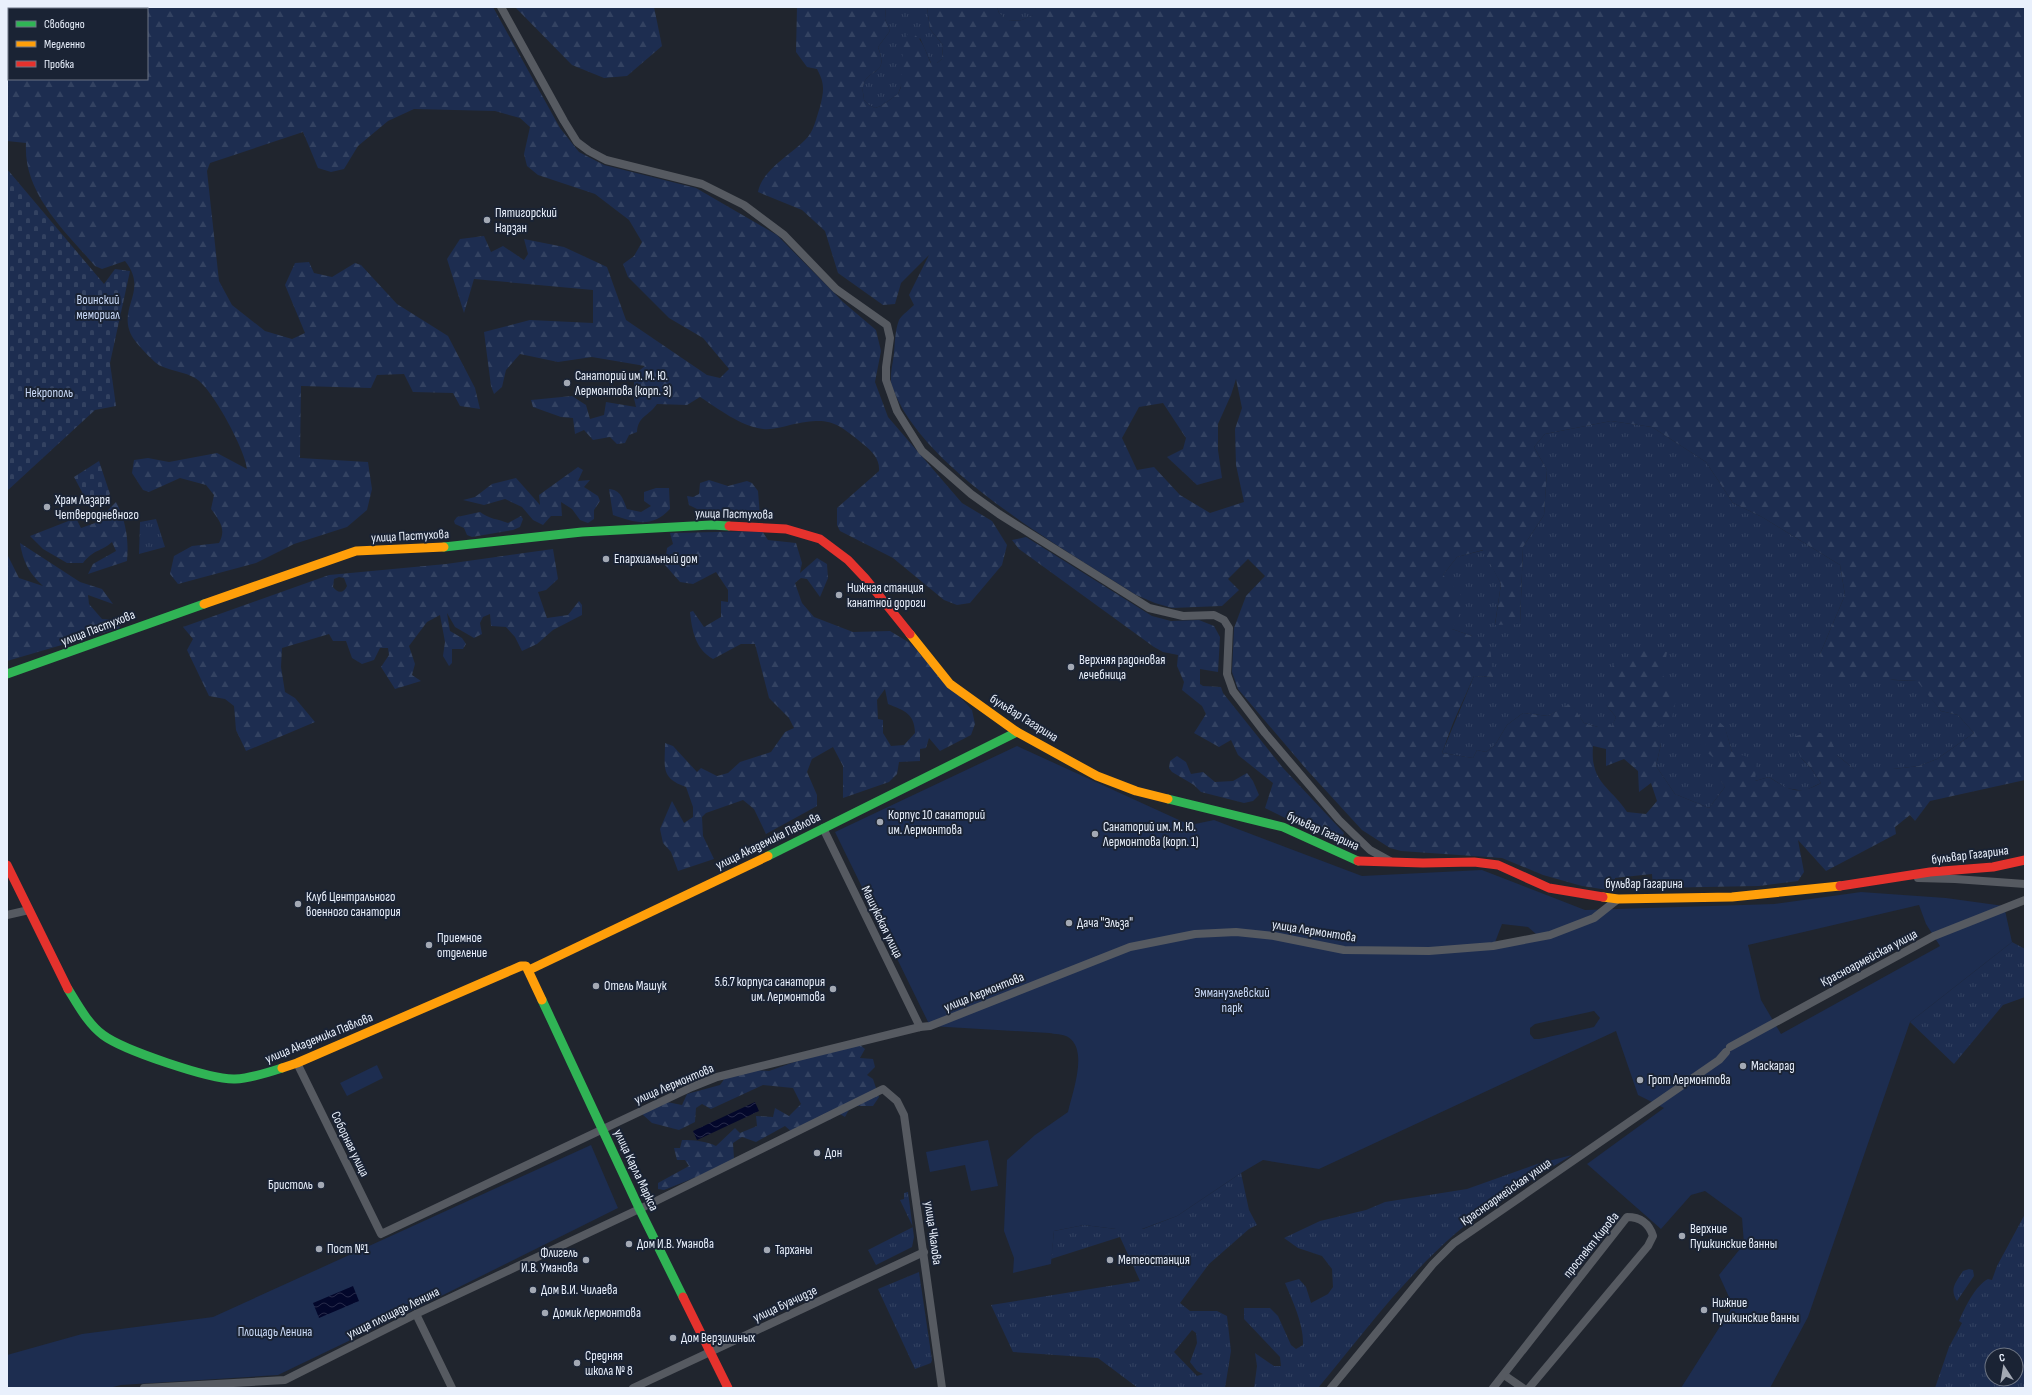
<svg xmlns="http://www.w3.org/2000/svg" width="2032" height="1395" font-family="'Sofia Sans Condensed',sans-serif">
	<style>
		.grass { fill: url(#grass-tufts); fill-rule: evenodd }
		.forest { fill: url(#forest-firs); fill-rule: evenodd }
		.cemetery { fill: url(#cemetery-stones) }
		.park { fill: #1d2d50; fill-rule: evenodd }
		.water { fill: url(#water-waves) }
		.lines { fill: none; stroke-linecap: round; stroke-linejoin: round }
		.street { stroke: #565a61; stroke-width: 8 }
		.fast { stroke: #30b455; stroke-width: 9 }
		.slow { stroke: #ff9f0a; stroke-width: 9 }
		.jam { stroke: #e5322d; stroke-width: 9 }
		.poi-dot { fill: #a3a9b4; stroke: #1a2334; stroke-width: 1.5 }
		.labels { text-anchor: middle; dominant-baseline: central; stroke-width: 4; stroke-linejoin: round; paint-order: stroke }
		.poi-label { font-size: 13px; fill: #e9f0fc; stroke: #1a2334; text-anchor: start }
		.park-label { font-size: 13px; fill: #cadaf8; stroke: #1a2334 }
		.street-label { font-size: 13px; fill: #e9f0fc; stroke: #1a2334 }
	</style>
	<defs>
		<pattern id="grass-tufts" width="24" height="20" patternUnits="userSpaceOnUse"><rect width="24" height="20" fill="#1d2d50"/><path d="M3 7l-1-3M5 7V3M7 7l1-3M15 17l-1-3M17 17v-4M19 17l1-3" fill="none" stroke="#334261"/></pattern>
		<pattern id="forest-firs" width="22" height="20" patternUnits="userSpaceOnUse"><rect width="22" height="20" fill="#1d2d50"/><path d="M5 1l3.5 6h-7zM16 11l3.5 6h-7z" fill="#334261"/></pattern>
		<pattern id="cemetery-stones" width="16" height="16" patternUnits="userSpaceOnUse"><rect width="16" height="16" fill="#1d2d50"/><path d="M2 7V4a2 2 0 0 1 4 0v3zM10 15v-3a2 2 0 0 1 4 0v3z" fill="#334261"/></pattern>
		<pattern id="water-waves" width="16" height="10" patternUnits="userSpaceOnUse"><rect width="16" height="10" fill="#03072b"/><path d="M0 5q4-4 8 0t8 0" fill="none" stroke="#282b4b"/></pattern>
	</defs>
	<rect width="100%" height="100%" fill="#20252e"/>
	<g class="grass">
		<path d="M886 7H927L930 29 943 45 942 59 937 63H931L920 38 898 94 881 106 875 108 869 105 864 100C864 96 862 91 863 87 867 66 890 78 878 47L890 31 885 19Z"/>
		<polygon points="997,7 1036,7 1034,15 1022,20 1008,21 999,13"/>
		<path d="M1611 421 1652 427 1706 462 1733 503 1762 517 1840 565 1845 595 1820 654 1893 680 1918 681 1941 711 1958 715 1974 733 1937 759 1919 766 1893 769H1854L1837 755 1801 758 1811 768 1821 783 1804 791 1786 788 1769 777 1755 781 1732 752 1725 728C1716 753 1708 762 1725 787L1709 808 1675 794 1656 766 1661 744 1606 705 1616 717 1612 727H1598L1584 723 1571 704 1548 716 1523 713 1507 725 1495 745 1486 752 1477 750 1473 758 1442 753 1474 676 1493 677 1472 636 1452 629 1443 575 1457 557 1484 550 1501 584 1495 624H1520L1523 547 1544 515 1547 470 1534 447 1545 434Z"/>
		<polygon points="156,519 165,547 139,554 140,522"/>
		<polygon points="2012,942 2025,949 2025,997 2003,1005 1954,1064 1910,1022"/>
		<path d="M1572 1155C1533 1179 1491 1203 1456 1233 1404 1278 1362 1335 1318 1388H1254L1257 1366 1255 1353 1274 1366H1281L1280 1357 1244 1319V1308H1270L1278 1316 1291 1345 1296 1349 1303 1345C1304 1325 1293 1302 1285 1283L1299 1279 1306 1287 1311 1303 1328 1294 1333 1287 1332 1269 1322 1256 1298 1248 1284 1238 1320 1221 1366 1210 1385 1202 1467 1189 1537 1164Z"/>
		<path d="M1241 1173 1249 1210 1257 1225 1249 1229 1209 1264 1180 1303 1190 1311H1217L1227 1316 1231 1351 1225 1388H1138L1098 1358 1013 1352 991 1305 1140 1281 1120 1237 1051 1259 1054 1231 1084 1225 1116 1229H1143L1177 1216ZM1192 1330 1196 1333 1197 1343 1190 1362 1197 1371 1203 1374 1197 1376 1174 1352Z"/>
		<polygon points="908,1192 914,1237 912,1247 876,1265 868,1250 913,1227 900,1200 904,1199 904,1193"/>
		<path d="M2025 1214V1388H1935L1949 1347 1962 1323 1959 1321C1965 1307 1976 1285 1988 1279L1992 1280 1997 1266ZM1992 1355H2016V1379H1992Z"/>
		<path d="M1969 1269 1973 1270 1974 1276 1957 1301C1949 1289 1956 1282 1963 1271Z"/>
		<polygon points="919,1272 932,1360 931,1363 915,1369 878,1289"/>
	</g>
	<g class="forest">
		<path d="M7 7H493L560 128 579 152 604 165 696 188 777 235 843 302 876 330 881 351 875 382 888 417 962 503 992 521 1007 545 1002 565 970 603 957 605 944 600 893 558 840 531 837 525V508L879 471C880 459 872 451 863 444 834 420 828 417 790 425 782 427 772 430 763 429 740 426 719 409 700 397L687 405 657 404C649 416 638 416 637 432L629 435 625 443 617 444 610 437 593 440 584 430 575 434 573 418 561 417 533 407 531 400 572 396 586 405 590 419 604 415 606 402 636 407 633 394 635 374 645 366 592 357 558 362 520 354 506 370 502 387 494 394 491 386 484 332 530 320 593 323V290L474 279 464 313 447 259 460 239 484 236 491 252 503 246 524 260 528 254 524 239 564 247 607 267 626 320 707 375 720 378 729 369 703 338 669 318 628 277 623 264 634 256 642 242 629 220 595 194 538 175 527 166 524 154 530 127 520 118 495 111 414 109 388 121 358 146 344 169 331 172 318 168 303 132 210 163 207 171 219 281 232 305 265 331 292 339 305 333 285 285 295 263 309 262 314 273 332 277 355 263 361 265 397 304 448 336 475 388 480 409 460 406 453 393 413 392 404 374 377 375 371 388 301 386 300 458 368 462 372 489 367 510 347 527 294 544 256 563 178 584 170 574 174 556 192 546 219 543C227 529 219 520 211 509L214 495 206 485 180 478 149 492 143 490 132 473 134 460 148 458 169 462 217 453 247 469C246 451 211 386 195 378 185 372 172 371 161 366 155 364 137 344 133 338 115 308 150 292 125 261L102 269 95 266C64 230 23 193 26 143L7 141ZM9 9H147V79H9Z"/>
		<polygon points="515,7 654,7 662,46 627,76 604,78 572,65"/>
		<path d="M797 7H886L885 19 890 31 878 47C890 78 867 66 863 87 862 91 864 96 864 100L869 105 875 108 881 106 898 94 901 87 903 45 908 33C922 34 925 51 931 63H937L942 59 943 45 930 29 927 7H997L999 13 1009 21 1022 20 1033 15 1036 7H2025V780L1930 801 1915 821 1910 815 1895 827 1896 834 1826 871 1798 840 1804 872 1798 881 1759 886 1653 888 1652 874 1615 878 1614 891 1582 886 1543 875 1502 858 1401 851 1390 848 1362 830 1307 770 1238 689 1232 672 1234 628 1246 596 1265 576 1248 559 1228 579 1239 590 1222 606 1172 608 1155 603 1136 595C1063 548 921 470 892 386 889 378 893 363 894 353 895 343 895 330 899 320 902 315 910 309 914 305L909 295 929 255 901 283 895 304 883 305 838 273 825 231 802 210 758 192C762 170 790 155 805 140 814 132 816 118 820 107 824 90 825 84 817 69L807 67 796 52ZM1236 379 1242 408 1235 429 1236 465 1244 502 1210 513 1180 495 1154 467 1137 470 1122 438 1139 407 1163 403 1186 438 1183 449 1167 457 1197 485 1222 478 1218 450V424L1231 395ZM1611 421 1652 427 1706 462 1733 503 1762 517 1840 565 1845 595 1820 654 1823 676 1917 681 1941 711 1958 715 1974 733 1937 759 1919 766 1893 769H1854L1837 755 1829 734 1810 732 1792 737 1801 758 1811 768 1821 783C1798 796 1789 790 1769 777L1755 781 1757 760 1732 752 1725 727 1717 720 1706 740 1704 750 1714 758 1716 774 1725 787 1709 808 1675 794 1656 766 1661 744 1653 728 1671 721 1678 692 1663 676 1667 652 1642 648 1629 662 1617 660 1602 683 1606 705 1616 717 1612 726 1606 721 1598 727 1584 723 1571 703 1548 716 1523 713 1507 725 1495 745 1486 752 1477 750 1473 758 1442 753 1453 723 1474 676 1493 677 1490 645 1472 636 1452 629 1466 601 1443 575 1457 557 1483 550 1501 584 1495 625 1520 624 1523 547 1544 515 1547 470 1534 447 1545 434ZM1593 746 1606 749V766L1624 759 1638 771 1639 792 1651 783 1657 801 1646 814 1627 812C1610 786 1590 783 1593 746Z"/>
		<polygon points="578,467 583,470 578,481 590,480 584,487 598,496 600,501 594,510 594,519 588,523 580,520 572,509 561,502 562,516 551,516 543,525 533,520 522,507 505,499 484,505 463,500 475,497 492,484 516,478 540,505 539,495"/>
		<polygon points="709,480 728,486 747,481 752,483 758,491 760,516 741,515 727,509 714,517 704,509 699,510 689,505 687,496 693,497 699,494 700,483"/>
		<path d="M656 488H669L670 509C652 528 636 523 613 515L609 489C621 490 623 499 627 509L641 512 651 506 644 501V492Z"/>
		<path d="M116 502C126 521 129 540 127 561L88 574 93 564 116 551 112 542C101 552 94 549 83 563H67L43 549 30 536 76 518 81 528 95 523Z"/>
		<path d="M480 512C489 519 498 519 508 523L521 516 523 519 520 527 513 530 472 537 467 535 464 528 455 524 454 521 457 517Z"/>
		<path d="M762 531 768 540 796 543 802 563 800 573 817 558 827 564 828 578 820 597 807 579 801 578 795 583 802 603 814 617 853 632 890 631 910 643 972 710 975 724 971 735 940 751 929 738 926 748 920 749V761L899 762 897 774 889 782 843 798V766L833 747 812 759 807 772 817 795V806L766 834 754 809 743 800 706 813 702 817 703 836 714 859 678 871 671 852 663 843 660 829 672 801 684 823 693 817V807L686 787C660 778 665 767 665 743L673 746 697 772 701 768 717 776 728 773 740 762 771 752 785 732 794 728 789 718 769 698 755 644H741L713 659C695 649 692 630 690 612L693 611 704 627 721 617V601L728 602V590L716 572 693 584 680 582 665 565 667 548 673 544 670 533ZM885 689 888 704C905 711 914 713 915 733L904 745 891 746 883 733V720L878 719 877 700Z"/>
		<polygon points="1026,537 1152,616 1171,621 1199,620 1214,626 1220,637 1218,672 1200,669 1200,684 1203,686 1221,687 1223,693 1283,768 1344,833 1340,842 1330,840 1265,808 1273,783 1238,755 1231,740 1219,747 1194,733 1206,714 1202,706 1182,690 1184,682 1177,666 1178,655 1163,652 1154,647 1019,549 1012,540"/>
		<path d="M20 543 80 582 102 589 113 604 88 595 89 604 102 619 116 620 120 628 7 661V554L19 578 43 586C29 573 23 562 20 543Z"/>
		<path d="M553 549 558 579 546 590 538 592 547 618 568 615 579 601 582 605V615L553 630 537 644 522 651 515 637 506 627 491 626 490 614 483 617 480 623 482 634 474 638 455 627 447 613 450 631 462 638 466 644 463 649H452V663L449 666 443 656 445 642 440 615 427 622 409 646 415 664 412 675 421 681 395 689 381 667 389 655 388 648H380L374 660 362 664 352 658 346 641H333L329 634 282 648 281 667 285 692 295 698 315 722 246 751 236 730 234 706 225 699 209 696 187 650 193 639 183 627 329 575 446 564ZM339 577 344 578 347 586C344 593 338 594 333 587L334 579Z"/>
		<polygon points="1177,756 1186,762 1191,774 1203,772 1215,782 1233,781 1247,773 1253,781 1259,795 1253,801 1244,803 1201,792 1194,785 1172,772 1169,768 1170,761"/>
		<path d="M860 1045 865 1049 860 1058 873 1059 875 1067 867 1075 873 1079 879 1097 873 1106H851L845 1117 838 1113 830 1120 816 1119 793 1133 785 1126 756 1142 742 1137 733 1143 734 1158 724 1166 664 1190 658 1189V1183L689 1166 685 1160H677L674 1148H680L682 1140C694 1140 706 1141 716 1146L735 1128 740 1133 757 1126 756 1116 773 1117 775 1108 789 1116 801 1104 793 1088 763 1085 711 1109 702 1104 696 1108 695 1122 679 1130 652 1123 642 1114 667 1102 682 1105 687 1094 720 1085 725 1078 755 1070 769 1071 814 1055Z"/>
	</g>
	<g class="cemetery">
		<polygon points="7,169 104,284 115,269 130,271 110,363 116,406 95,410 7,491"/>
		<polygon points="99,461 110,494 91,509 74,477"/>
	</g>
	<g class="park">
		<path d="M1017 746 1190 825 1214 820 1362 876 1482 870 1585 910 1774 904 1861 892 1946 898 2004 906 2012 942 1910 1022 1808 1317 1770 1388H1681L1733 1306 1719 1275 1744 1244 1742 1218 1705 1191 1691 1195 1661 1229 1587 1164 1664 1108 1638 1095 1616 1031 1319 1169 1263 1160 1241 1173 1177 1216 1142 1229H1116L1084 1225 1054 1231 1051 1264 1013 1273 1014 1258 1004 1231 1007 1160 1035 1135 1068 1112C1072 1093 1089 1050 1068 1037 1063 1034 1054 1034 1049 1033L930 1026 835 832ZM1919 905 1926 924 1940 946 1781 1034 1761 1000 1748 945ZM1502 924 1528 927 1536 934 1494 945ZM1594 1011 1600 1018 1594 1027 1539 1039H1534L1530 1034V1028L1535 1024Z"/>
		<polygon points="377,1065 383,1078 347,1096 340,1083"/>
		<polygon points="988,1140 998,1186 971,1191 965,1165 930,1172 926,1152"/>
		<polygon points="591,1145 618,1208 413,1310 278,1375 121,1385 109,1388 7,1388 7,1355 82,1334 213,1317"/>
	</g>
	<g class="water">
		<polygon points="755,1102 759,1111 697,1140 693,1131"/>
		<polygon points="353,1286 359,1301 319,1318 313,1303"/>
	</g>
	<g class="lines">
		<g class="street">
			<polyline points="501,7 564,121 577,142 589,151 606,160 702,184 744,205 784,235 836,289 887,325 890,338 886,367 886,380 897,411 922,451 971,494 999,514 1149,608 1183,616 1214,615 1224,620 1229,628 1227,674 1233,691 1265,733 1339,820 1370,850 1390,861"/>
			<polyline points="823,828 920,1027"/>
			<polyline points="1918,878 1955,879 2025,884"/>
			<polyline points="7,915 29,910"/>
			<polyline points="1730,1047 1934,936 2025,900"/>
			<polyline points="297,1063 381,1234 692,1087 717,1077 920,1027 930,1026 1130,947 1195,934 1236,932 1274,936 1344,950 1429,951 1493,946 1550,935 1594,918 1618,899"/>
			<polyline points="416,1314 452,1388"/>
			<polyline points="1504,1375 1523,1388"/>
			<polyline points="144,1388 285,1380 416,1314 650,1204 883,1089 897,1101 904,1115 942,1388"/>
			<polyline points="633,1388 924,1252"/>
			<polyline points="1331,1388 1433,1264 1454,1243 1719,1060 1726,1052"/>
			<path d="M1493 1388 1627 1217C1640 1217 1649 1223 1653 1236L1648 1246 1529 1388"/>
		</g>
		<g class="fast">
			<polyline points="444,547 582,532 711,525 729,526"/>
			<polyline points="7,674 204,604"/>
			<polyline points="1168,799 1283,827 1358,861"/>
			<polyline points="768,856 1017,732"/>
			<path d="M68 989C78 1005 88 1024 103 1035 123 1050 211 1080 235 1079 251 1078 267 1073 282 1068"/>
			<polyline points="542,1000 639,1208 683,1297"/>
		</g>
		<g class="slow">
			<polyline points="204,604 356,551 444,547"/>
			<polyline points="910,634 950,684 1017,732 1097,776 1136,791 1168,799"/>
			<polyline points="1603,897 1618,899 1732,897 1840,886"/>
			<polyline points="529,970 768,856"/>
			<polyline points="282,1068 297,1063 521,966 526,966 542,1000"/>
		</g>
		<g class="jam">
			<polyline points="729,526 786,529 820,539 848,560 865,578 910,634"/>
			<polyline points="1358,861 1423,863 1474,862 1498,865 1549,888 1603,897"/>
			<polyline points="7,865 68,989"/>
			<polyline points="1840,886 1930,872 1993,867 2025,860"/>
			<polyline points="683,1297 728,1388"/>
		</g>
	</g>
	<g class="poi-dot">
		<circle cx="487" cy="220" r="4"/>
		<circle cx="567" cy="383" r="4"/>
		<circle cx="47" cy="507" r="4"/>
		<circle cx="606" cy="559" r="4"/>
		<circle cx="839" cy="595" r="4"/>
		<circle cx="1071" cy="667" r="4"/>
		<circle cx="880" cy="822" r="4"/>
		<circle cx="1095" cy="834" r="4"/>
		<circle cx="298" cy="904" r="4"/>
		<circle cx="1069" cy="923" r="4"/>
		<circle cx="429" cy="945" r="4"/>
		<circle cx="596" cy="986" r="4"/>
		<circle cx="833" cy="989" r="4"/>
		<circle cx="1743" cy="1066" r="4"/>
		<circle cx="1640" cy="1080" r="4"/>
		<circle cx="817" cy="1153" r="4"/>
		<circle cx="321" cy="1185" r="4"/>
		<circle cx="1682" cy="1236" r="4"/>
		<circle cx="629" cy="1244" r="4"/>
		<circle cx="319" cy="1249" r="4"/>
		<circle cx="767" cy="1250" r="4"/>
		<circle cx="586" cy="1260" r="4"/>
		<circle cx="1110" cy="1260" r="4"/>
		<circle cx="533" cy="1290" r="4"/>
		<circle cx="1704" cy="1310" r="4"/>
		<circle cx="545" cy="1313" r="4"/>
		<circle cx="673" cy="1338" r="4"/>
		<circle cx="577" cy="1363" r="4"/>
	</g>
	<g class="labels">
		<g class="poi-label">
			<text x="495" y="213">Пятигорский<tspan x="495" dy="15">Нарзан</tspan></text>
			<text x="575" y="376">Санаторий им. М. Ю.<tspan x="575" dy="15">Лермонтова (корп. 3)</tspan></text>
			<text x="55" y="500">Храм Лазаря<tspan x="55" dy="15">Четверодневного</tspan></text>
			<text x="614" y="559">Епархиальный дом</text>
			<text x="847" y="588">Нижная станция<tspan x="847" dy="15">канатной дороги</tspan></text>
			<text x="1079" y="660">Верхняя радоновая<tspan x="1079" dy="15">лечебница</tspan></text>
			<text x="888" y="815">Корпус 10 санаторий<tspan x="888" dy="15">им. Лермонтова</tspan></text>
			<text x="1103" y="827">Санаторий им. М. Ю.<tspan x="1103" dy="15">Лермонтова (корп. 1)</tspan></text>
			<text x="306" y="897">Клуб Центрального<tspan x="306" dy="15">военного санатория</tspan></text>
			<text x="1077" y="923">Дача "Эльза"</text>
			<text x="437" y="938">Приемное<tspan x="437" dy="15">отделение</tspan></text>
			<text x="825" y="982" text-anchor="end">5.6.7 корпуса санатория<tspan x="825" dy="15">им. Лермонтова</tspan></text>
			<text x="604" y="986">Отель Машук</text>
			<text x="1751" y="1066">Маскарад</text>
			<text x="1648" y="1080">Грот Лермонтова</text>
			<text x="825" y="1153">Дон</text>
			<text x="313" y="1185" text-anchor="end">Бристоль</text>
			<text x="1690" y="1229">Верхние<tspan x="1690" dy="15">Пушкинские ванны</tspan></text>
			<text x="637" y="1244">Дом И.В. Уманова</text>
			<text x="327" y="1249">Пост №1</text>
			<text x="775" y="1250">Тарханы</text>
			<text x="578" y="1253" text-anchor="end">Флигель<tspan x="578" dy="15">И.В. Уманова</tspan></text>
			<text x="1118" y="1260">Метеостанция</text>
			<text x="541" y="1290">Дом В.И. Чилаева</text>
			<text x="1712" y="1303">Нижние<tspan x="1712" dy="15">Пушкинские ванны</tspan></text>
			<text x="553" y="1313">Домик Лермонтова</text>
			<text x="681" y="1338">Дом Верзилиных</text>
			<text x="585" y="1356">Средняя<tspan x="585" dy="15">школа № 8</tspan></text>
		</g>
		<g class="park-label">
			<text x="98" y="300">Воинский<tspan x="98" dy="15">мемориал</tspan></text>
			<text x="49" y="393">Некрополь</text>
			<text x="1232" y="993">Эммануэлевский<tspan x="1232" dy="15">парк</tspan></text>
			<text x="275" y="1332">Площадь Ленина</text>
		</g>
		<g class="street-label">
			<text transform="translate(734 514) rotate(1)">улица Пастухова</text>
			<text transform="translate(410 536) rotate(-3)">улица Пастухова</text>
			<text transform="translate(98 628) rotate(-21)">улица Пастухова</text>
			<text transform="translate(1024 718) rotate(32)">бульвар Гагарина</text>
			<text transform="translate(1323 831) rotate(24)">бульвар Гагарина</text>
			<text transform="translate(768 841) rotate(-26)">улица Академика Павлова</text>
			<text transform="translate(1970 855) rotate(-7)">бульвар Гагарина</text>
			<text x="1644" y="884">бульвар Гагарина</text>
			<text transform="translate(882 922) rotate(64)">Машукская улица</text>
			<text transform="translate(1314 931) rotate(9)">улица Лермонтова</text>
			<text transform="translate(1869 958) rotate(-28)">Красноармейская улица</text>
			<text transform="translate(984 992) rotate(-22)">улица Лермонтова</text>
			<text transform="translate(319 1038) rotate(-22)">улица Академика Павлова</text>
			<text transform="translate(674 1084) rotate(-23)">улица Лермонтова</text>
			<text transform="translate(350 1144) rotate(64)">Соборная улица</text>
			<text transform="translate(636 1170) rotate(65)">улица Карла Маркса</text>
			<text transform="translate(1506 1192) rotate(-35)">Красноармейская улица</text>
			<text transform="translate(933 1233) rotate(82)">улица Чкалова</text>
			<text transform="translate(1591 1245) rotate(-51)">проспект Кирова</text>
			<text transform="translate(785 1304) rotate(-25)">улица Буачидзе</text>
			<text transform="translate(393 1313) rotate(-26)">улица площадь Ленина</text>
		</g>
	</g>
	<rect width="2032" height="1395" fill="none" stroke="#e9f0fc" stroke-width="16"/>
	<rect x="8" y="8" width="140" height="72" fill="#1a2334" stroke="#6d7584"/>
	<rect x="16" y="21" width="20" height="6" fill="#30b455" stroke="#6d7584"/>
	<text x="44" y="28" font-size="12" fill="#e9f0fc">Свободно</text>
	<rect x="16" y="41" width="20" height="6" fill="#ff9f0a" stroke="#6d7584"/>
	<text x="44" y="48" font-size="12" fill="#e9f0fc">Медленно</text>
	<rect x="16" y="61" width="20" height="6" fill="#e5322d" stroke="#6d7584"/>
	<text x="44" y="68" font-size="12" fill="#e9f0fc">Пробка</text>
	<g transform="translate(2004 1367) rotate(348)"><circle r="19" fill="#1a2334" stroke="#6d7584"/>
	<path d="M0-3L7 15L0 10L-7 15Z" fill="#a3a9b4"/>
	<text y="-6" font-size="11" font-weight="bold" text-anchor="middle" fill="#e9f0fc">С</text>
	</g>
</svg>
